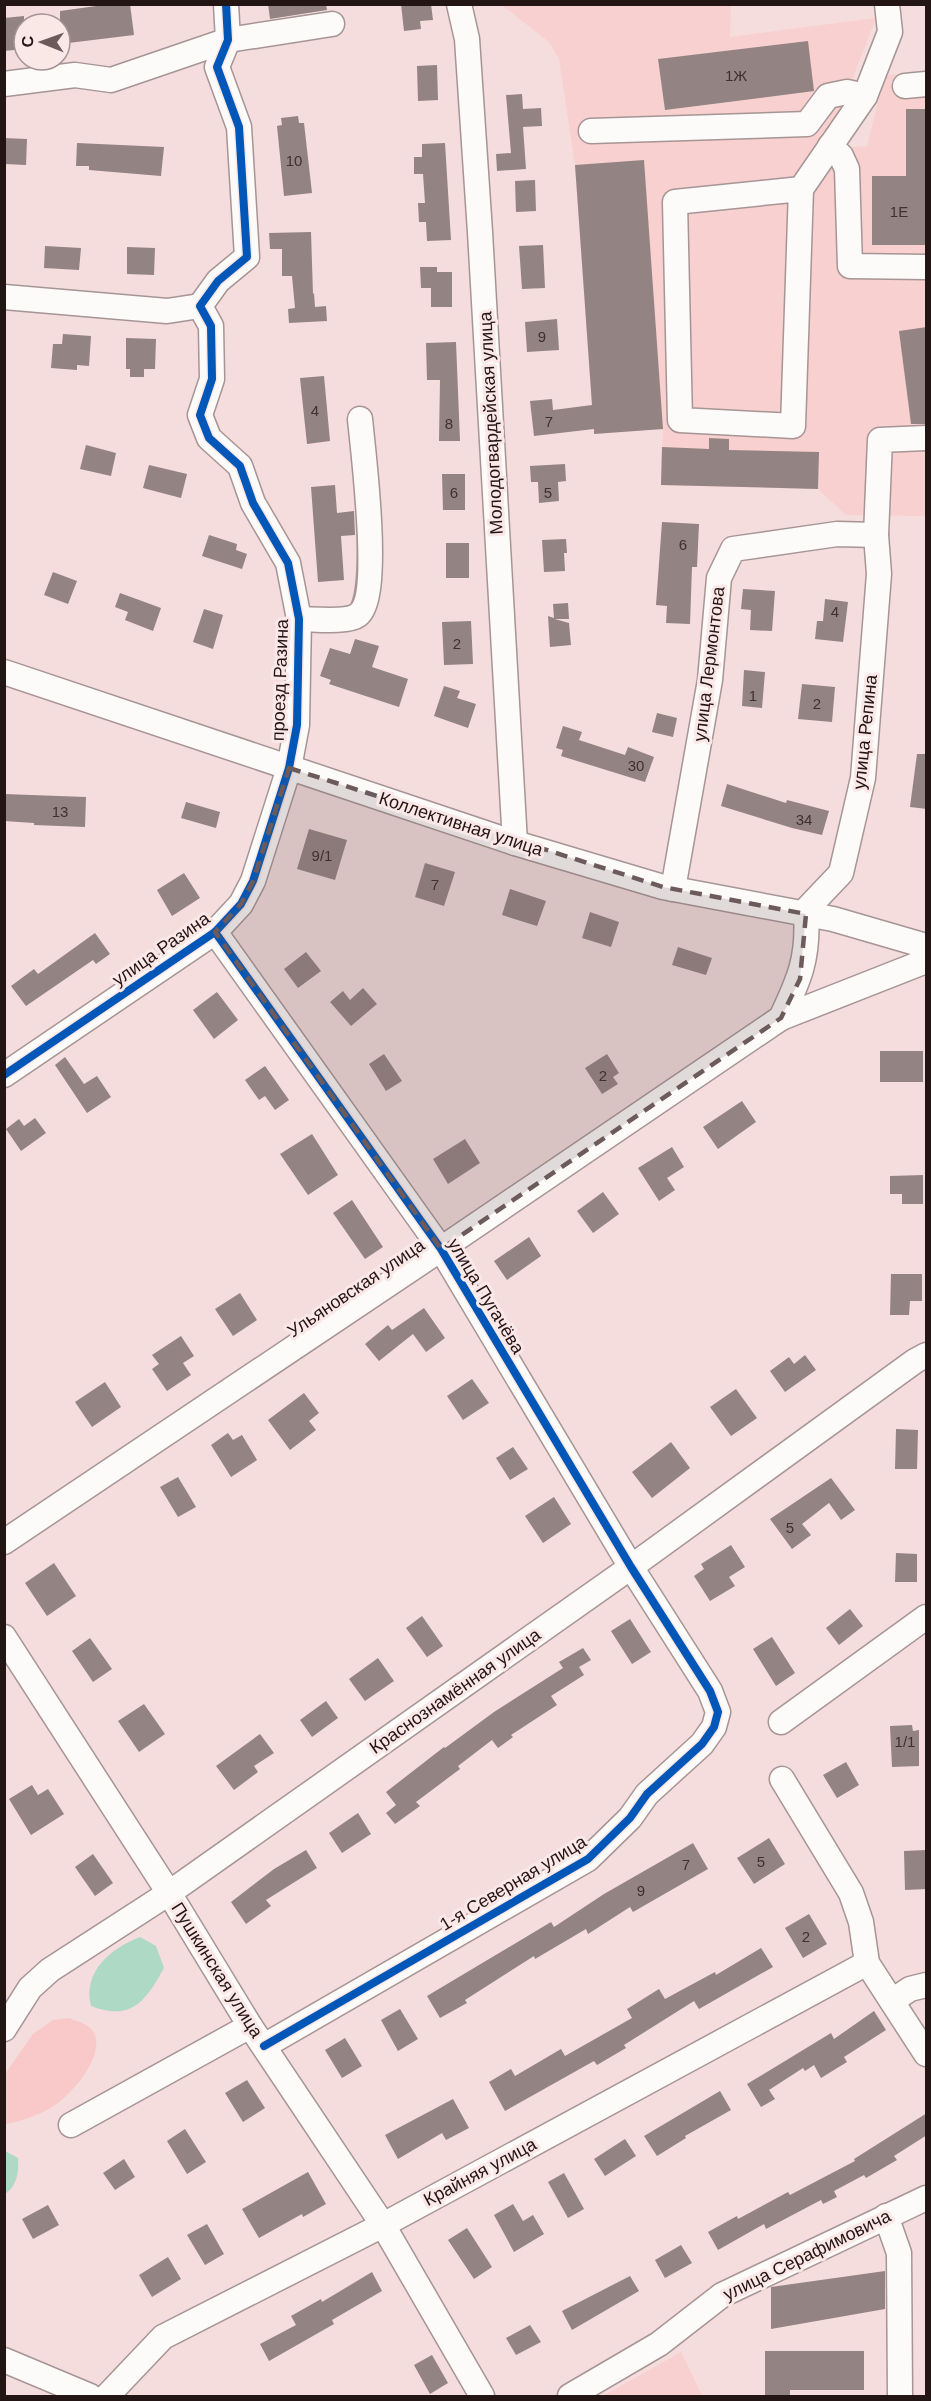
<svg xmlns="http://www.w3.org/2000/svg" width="931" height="2401" font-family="Arial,sans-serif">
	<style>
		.built { fill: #f7d0cf }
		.green { fill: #f8c9c8 }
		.water { fill: #aed9c4 }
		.building { fill: #948383 }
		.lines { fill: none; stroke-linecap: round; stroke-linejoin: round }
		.minor-casing { stroke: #a69594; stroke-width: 27 }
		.minor { stroke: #fdfafa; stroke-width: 24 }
		.cycleway-casing { stroke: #fae8e7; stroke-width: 11 }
		.cycleway { stroke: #0057b8; stroke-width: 8 }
		.marked { fill: #6d5b5b; fill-opacity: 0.2; stroke: #6d5b5b; stroke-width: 4.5; stroke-dasharray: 12 8; stroke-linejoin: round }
		.labels { text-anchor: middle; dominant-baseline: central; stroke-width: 6; stroke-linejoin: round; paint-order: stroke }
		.number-label { font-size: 15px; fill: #403030 }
		.street-label { font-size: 18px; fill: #241515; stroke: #fae8e7 }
	</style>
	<rect width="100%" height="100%" fill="#f4dddc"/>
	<g class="built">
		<polygon points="502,5 731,5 730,37 876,18 840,111 812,151 828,169 851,147 867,146 885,75 926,72 926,516 846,515 818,489 661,485 663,429 594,434 575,165 559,59 549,42"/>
		<polygon points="681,2352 702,2396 603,2396"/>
	</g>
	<path class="green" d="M69 2018C78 2022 91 2024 95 2035 103 2059 71 2095 52 2107 39 2115 20 2122 5 2124V2074L33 2034 53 2020Z"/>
	<g class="water">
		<path d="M140 1937 156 1946 164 1968C146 2000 132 2022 91 2006 82 1972 111 1948 140 1937Z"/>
		<path d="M5 2151 18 2158C19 2172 17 2186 5 2194Z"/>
	</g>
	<g class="building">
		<polygon points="111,4 130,4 134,35 60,44 60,11"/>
		<polygon points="268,4 326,4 327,10 270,19"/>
		<polygon points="401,4 431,4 433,20 420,21 421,29 404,31"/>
		<polygon points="24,16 24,49 4,51 4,18"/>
		<polygon points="808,41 814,91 665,110 658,59"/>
		<polygon points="437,65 438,100 418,101 417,66"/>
		<polygon points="522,94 523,109 541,108 542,126 523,127 526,169 497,171 496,154 511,153 506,95"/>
		<polygon points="906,109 927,109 927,245 872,245 872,176 906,176"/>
		<polygon points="298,116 299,123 304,123 312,193 284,196 277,126 282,125 281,118"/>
		<polygon points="4,138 27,139 26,165 4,164"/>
		<polygon points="77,143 164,147 161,176 89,170 89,166 76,166"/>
		<polygon points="445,143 451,240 427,241 426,222 419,222 418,203 425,203 423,174 414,174 414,157 422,157 422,144"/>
		<polygon points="644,160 663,429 594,434 594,429 534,436 530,401 552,399 553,410 592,405 575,165"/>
		<polygon points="535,180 536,211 516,212 515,181"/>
		<polygon points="311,232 313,294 314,293 315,307 326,306 327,321 289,323 288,309 295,308 292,276 282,276 282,249 270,249 269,233"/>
		<polygon points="543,245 545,288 522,289 519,246"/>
		<polygon points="45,246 81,248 79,270 44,268"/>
		<polygon points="127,247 155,248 154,275 127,274"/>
		<polygon points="420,267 437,267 437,272 452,272 452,307 431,307 431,288 421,288"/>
		<polygon points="557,319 559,350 527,352 525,322"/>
		<polygon points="927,327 927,424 911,424 899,331"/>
		<polygon points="63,334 91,336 89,366 77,365 77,370 51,368 53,344 62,344"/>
		<polygon points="126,338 156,339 155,369 144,369 144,377 130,377 130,369 126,369"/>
		<polygon points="456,342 460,441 439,441 440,380 427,380 426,343"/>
		<polygon points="324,376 330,441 307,444 300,378"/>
		<polygon points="709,438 729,439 729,450 819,452 818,489 661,485 662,447 709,449"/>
		<polygon points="86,445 116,453 111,476 80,469"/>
		<polygon points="565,464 566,481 558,482 559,501 539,503 538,482 531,482 530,466"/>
		<polygon points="149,465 187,474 181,498 143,488"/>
		<polygon points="442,474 465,474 465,510 443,510"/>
		<polygon points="335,485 337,513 354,511 355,535 341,536 344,580 318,582 311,487"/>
		<polygon points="662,522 699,524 697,567 692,567 690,624 666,623 667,606 656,605"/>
		<polygon points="209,535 237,544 236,550 247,554 242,569 202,556"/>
		<polygon points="566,539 567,553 564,553 565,571 544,572 542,540"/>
		<rect x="446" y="543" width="23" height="35"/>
		<polygon points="53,572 77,581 68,604 44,595"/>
		<polygon points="743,589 775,591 772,631 750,630 751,610 741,609"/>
		<polygon points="120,593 161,608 153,631 125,620 128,612 115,607"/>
		<polygon points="825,599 848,602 843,642 815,639 817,621 823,621"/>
		<polygon points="568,603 569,619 555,619 569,623 571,645 550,647 548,616 554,618 553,604"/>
		<polygon points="204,609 223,615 213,649 193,642"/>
		<polygon points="471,621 473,664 444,665 442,622"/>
		<polygon points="355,639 379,646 372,667 408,679 399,707 329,684 331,680 320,676 330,648 350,654"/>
		<polygon points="744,670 765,672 762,708 742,706"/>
		<polygon points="802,684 835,687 832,722 798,719"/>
		<polygon points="444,686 460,691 457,698 476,704 468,728 434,716"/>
		<polygon points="657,713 677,718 673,737 652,732"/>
		<polygon points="563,726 582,732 579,740 625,755 628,747 654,757 645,782 561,756 563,750 556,748"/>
		<polygon points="917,754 927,754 927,809 910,807"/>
		<polygon points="727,784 786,803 787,800 829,811 822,835 792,828 721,806"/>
		<polygon points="4,794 86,797 85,827 34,825 34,823 4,821"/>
		<polygon points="186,802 220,812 216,828 181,818"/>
		<polygon points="309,829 347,840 335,880 297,869"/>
		<polygon points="425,863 455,872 444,906 415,897"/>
		<polygon points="184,873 200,898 172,916 157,890"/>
		<polygon points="510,889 546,901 537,926 502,915"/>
		<polygon points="590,912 619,922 611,947 582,938"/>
		<polygon points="95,933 110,954 96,964 93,960 26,1006 11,986 34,969 38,974"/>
		<polygon points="678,947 712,958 706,975 672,965"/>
		<polygon points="306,952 321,971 298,988 284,969"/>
		<polygon points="363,988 377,1004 351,1026 330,1002 343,991 350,1000"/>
		<polygon points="217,992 238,1020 214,1039 193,1010"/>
		<rect x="880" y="1051" width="43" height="31"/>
		<polygon points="384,1054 402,1081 386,1091 369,1064"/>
		<polygon points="607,1054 619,1073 613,1077 618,1084 602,1094 585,1068"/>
		<polygon points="65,1057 84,1084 97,1076 111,1097 87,1113 55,1065"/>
		<polygon points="265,1066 289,1100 275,1110 265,1096 259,1100 245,1080"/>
		<polygon points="742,1101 756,1122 718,1149 703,1127"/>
		<polygon points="35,1118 46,1133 21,1151 6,1129 19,1119 24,1126"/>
		<polygon points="312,1134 338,1175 308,1195 280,1154"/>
		<polygon points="465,1139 480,1163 448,1184 433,1159"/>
		<polygon points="672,1147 684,1167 667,1178 675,1190 659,1201 638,1168"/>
		<polygon points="923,1175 923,1204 902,1204 902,1194 890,1194 890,1176"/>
		<polygon points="603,1192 619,1214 593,1233 577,1211"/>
		<polygon points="352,1200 383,1247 365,1259 333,1213"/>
		<polygon points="529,1237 541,1256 507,1280 494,1261"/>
		<polygon points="891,1274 922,1274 922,1301 910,1301 909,1315 890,1315"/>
		<polygon points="240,1293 257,1320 233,1336 215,1309"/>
		<polygon points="424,1308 445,1338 426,1352 413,1334 379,1361 365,1344 388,1325 392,1330"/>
		<polygon points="181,1336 194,1356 183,1363 191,1375 167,1391 152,1369 159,1364 152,1355"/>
		<polygon points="805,1355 816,1370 785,1392 770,1371 789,1357 794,1364"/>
		<polygon points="472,1379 489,1403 463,1420 447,1396"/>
		<polygon points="105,1382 121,1407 92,1427 75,1402"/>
		<polygon points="736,1389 757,1418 731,1436 710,1407"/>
		<polygon points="304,1393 319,1413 309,1421 316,1430 290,1450 268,1420"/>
		<polygon points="896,1429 918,1430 917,1469 895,1469"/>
		<polygon points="228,1433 233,1440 242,1435 257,1460 231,1477 211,1445"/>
		<polygon points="671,1442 690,1468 652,1498 632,1472"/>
		<polygon points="513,1447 528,1469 510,1480 496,1458"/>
		<polygon points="178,1477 196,1507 178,1517 160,1487"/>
		<polygon points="831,1478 855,1510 841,1520 829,1503 802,1524 811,1535 792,1549 770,1519"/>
		<polygon points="554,1497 571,1524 543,1543 525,1516"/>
		<polygon points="731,1545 745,1567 729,1577 735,1586 710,1601 694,1576 704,1569 701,1564"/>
		<polygon points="896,1553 917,1554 917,1582 895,1582"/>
		<polygon points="54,1563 76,1596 47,1616 25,1583"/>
		<polygon points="850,1609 863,1626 839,1645 826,1628"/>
		<polygon points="422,1616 443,1646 427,1657 406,1628"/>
		<polygon points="630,1619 651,1652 632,1664 611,1631"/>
		<polygon points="772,1637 795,1673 776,1686 753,1649"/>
		<polygon points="90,1638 112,1669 93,1682 72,1651"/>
		<polygon points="583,1648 591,1660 579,1667 584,1675 551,1696 557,1705 511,1735 513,1737 498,1748 492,1740 458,1766 460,1769 416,1802 420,1806 395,1824 386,1813 396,1805 386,1792 444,1747 445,1748 494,1712 563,1668 559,1662"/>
		<polygon points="378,1658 394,1681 365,1701 349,1679"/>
		<polygon points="326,1701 338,1718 312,1737 300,1720"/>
		<polygon points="144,1704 165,1734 139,1752 118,1721"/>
		<polygon points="912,1725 913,1731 919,1730 919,1766 892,1767 890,1726"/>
		<polygon points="260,1734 274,1753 254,1766 258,1772 234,1790 216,1766"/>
		<polygon points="846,1762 859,1785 837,1798 823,1775"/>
		<polygon points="32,1785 38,1795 48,1789 64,1814 31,1835 9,1799"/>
		<polygon points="358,1813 371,1834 342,1853 329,1833"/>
		<polygon points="769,1838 785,1864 754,1884 737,1858"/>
		<polygon points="693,1843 708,1869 633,1912 630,1907 588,1934 586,1929 535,1959 534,1956 465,2000 467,2003 440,2018 427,1996 551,1922 554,1927 604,1894"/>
		<polygon points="306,1850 317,1868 266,1900 271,1906 246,1924 231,1902 274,1869"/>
		<polygon points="926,1850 927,1889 905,1890 904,1851"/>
		<polygon points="93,1854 113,1883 95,1896 75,1867"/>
		<polygon points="809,1914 827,1944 803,1958 785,1928"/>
		<polygon points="761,1948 773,1967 699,2009 694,2001 624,2045 626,2048 597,2065 594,2061 505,2111 489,2082 511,2069 515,2076 561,2049 565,2056 632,2018 627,2009 659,1989 665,1999 715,1972 716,1975"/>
		<polygon points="400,2009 418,2039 398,2051 381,2020"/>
		<polygon points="874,2011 886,2030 844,2057 847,2062 821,2078 814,2065 805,2071 803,2068 769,2090 775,2099 761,2107 747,2084 831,2033 834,2039"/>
		<polygon points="345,2038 362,2066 342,2078 325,2050"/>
		<polygon points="247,2080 265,2108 243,2122 225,2093"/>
		<polygon points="720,2091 731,2110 685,2136 686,2138 657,2156 644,2136"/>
		<polygon points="453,2099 469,2128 446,2140 442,2133 398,2159 385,2135"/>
		<polygon points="927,2113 927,2135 894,2156 897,2160 866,2178 864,2175 834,2191 837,2197 823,2204 821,2200 766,2229 764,2224 718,2250 708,2232 737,2216 738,2219 788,2192 790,2195 855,2161 854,2159"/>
		<polygon points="185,2129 206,2162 187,2174 167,2141"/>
		<polygon points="625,2139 636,2156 605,2176 594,2159"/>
		<polygon points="124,2159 135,2177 115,2190 103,2173"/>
		<polygon points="308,2172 326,2204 303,2217 302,2214 259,2238 242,2209"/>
		<polygon points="564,2173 584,2209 568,2218 548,2182"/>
		<polygon points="513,2204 523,2221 533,2215 544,2234 514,2252 494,2215"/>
		<polygon points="48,2205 59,2225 33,2239 22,2219"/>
		<polygon points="207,2224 224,2254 205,2265 187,2235"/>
		<polygon points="467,2228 492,2267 474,2279 448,2240"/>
		<polygon points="681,2245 692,2263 665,2278 655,2260"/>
		<polygon points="168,2257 181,2279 152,2297 139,2275"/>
		<polygon points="885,2271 885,2309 771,2329 771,2287"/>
		<polygon points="372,2272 382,2291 332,2320 334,2324 269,2361 260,2344 296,2325 291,2316 321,2299 322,2302"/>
		<polygon points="630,2276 639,2291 572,2330 562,2311"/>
		<polygon points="530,2325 541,2342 516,2355 506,2338"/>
		<polygon points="765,2351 864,2351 864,2390 790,2390 790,2397 765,2397"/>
		<polygon points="432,2355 448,2383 430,2394 414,2365"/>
	</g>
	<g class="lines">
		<g class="minor-casing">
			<g id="minor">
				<polyline points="459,4 467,39 480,232 515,843"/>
				<polyline points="4,84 75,75 111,80 228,40 332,24"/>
				<polyline points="905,86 926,84"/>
				<polyline points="591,131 807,124 828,96 847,92 865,96"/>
				<polyline points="830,146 841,156 847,169 850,266 926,267"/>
				<polyline points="801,189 675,202 680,420 793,426 801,189 865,96 890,32 887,4"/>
				<polyline points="4,297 167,311 200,306"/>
				<path d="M299 619C314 619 347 623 358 615 382 597 363 451 360 419"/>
				<polyline points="4,672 515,843 663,887 833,919 926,946"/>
				<polyline points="673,889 710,680 719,578 733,549 837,534 876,535"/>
				<polyline points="803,913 841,873 863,778 879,574 876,535 880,440 926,438"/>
				<polyline points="215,932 441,1249 631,1567 710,1691 718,1712 714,1727 702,1744 647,1794 630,1818 588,1859 264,2046"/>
				<polyline points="781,1018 926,961"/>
				<polyline points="4,1075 215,932 241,904 253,881 289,768 297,725 299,619 288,563 253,503 240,466 209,438 200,415 212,379 211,326 200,306 218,281 247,257 239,127 217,67 228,40 226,4"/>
				<path d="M4 1542 441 1249 781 1018C799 980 809 958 806 914"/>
				<polyline points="4,1637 169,1893 250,2026 383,2225 482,2396"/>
				<polyline points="781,1722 926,1617"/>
				<polyline points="782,1779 851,1893 861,1922 867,1963 926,2054"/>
				<polyline points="892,2001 910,1989 926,1985"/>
				<polyline points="4,2029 30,1988 50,1970 169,1893 631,1567 915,1361 926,1355"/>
				<polyline points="71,2125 250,2026"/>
				<polyline points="886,2216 899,2253 900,2396"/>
				<polyline points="4,2360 90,2396"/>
				<polyline points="107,2396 163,2337 383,2225 867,1963"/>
				<polyline points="570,2396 659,2344 722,2295 926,2198"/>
			</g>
		</g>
		<use href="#minor" class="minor"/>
		<g class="cycleway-casing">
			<g id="cycleway">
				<polyline points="215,932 441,1249 631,1567 710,1691 718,1712 714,1727 702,1744 647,1794 630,1818 588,1859 264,2046"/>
				<polyline points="4,1075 215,932 241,904 253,881 289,768 297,725 299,619 288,563 253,503 240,466 209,438 200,415 212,379 211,326 200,306 218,281 247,257 239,127 217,67 228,40 226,4"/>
			</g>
		</g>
		<use href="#cycleway" class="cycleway"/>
	</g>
	<path class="marked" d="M289 768 663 887 806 914 800 979 781 1018 441 1249 215 932 241 904 253 881Z"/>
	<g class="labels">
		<g class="number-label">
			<text x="736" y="75">1Ж</text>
			<text x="294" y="160">10</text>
			<text x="899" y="211">1Е</text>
			<text x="542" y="336">9</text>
			<text x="315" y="410">4</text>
			<text x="549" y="421">7</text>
			<text x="449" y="423">8</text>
			<text x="454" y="492">6</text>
			<text x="548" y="492">5</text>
			<text x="683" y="544">6</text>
			<text x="835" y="611">4</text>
			<text x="457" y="643">2</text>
			<text x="753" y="695">1</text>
			<text x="817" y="703">2</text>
			<text x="636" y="765">30</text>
			<text x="60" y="811">13</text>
			<text x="804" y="819">34</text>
			<text x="322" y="855">9/1</text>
			<text x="435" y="884">7</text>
			<text x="603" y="1075">2</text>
			<text x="790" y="1527">5</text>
			<text x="905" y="1741">1/1</text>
			<text x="761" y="1861">5</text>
			<text x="686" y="1864">7</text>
			<text x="641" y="1890">9</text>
			<text x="806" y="1936">2</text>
		</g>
		<g class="street-label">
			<text transform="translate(491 423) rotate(-93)">Молодогвардейская улица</text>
			<text transform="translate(709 664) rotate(-83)">улица Лермонтова</text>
			<text transform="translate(280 680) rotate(-88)">проезд Разина</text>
			<text transform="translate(865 732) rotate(-84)">улица Репина</text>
			<text transform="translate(461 824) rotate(18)">Коллективная улица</text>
			<text transform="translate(161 949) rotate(-35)">улица Разина</text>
			<text transform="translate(356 1288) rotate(-34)">Ульяновская улица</text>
			<text transform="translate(486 1296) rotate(59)">улица Пугачёва</text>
			<text transform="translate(455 1691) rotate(-35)">Краснознамённая улица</text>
			<text transform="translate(513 1883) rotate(-31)">1-я Северная улица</text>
			<text transform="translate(217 1970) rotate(58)">Пушкинская улица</text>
			<text transform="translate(480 2172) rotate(-28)">Крайняя улица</text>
			<text transform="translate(807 2255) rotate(-26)">улица Серафимовича</text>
		</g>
	</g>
	<rect width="931" height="2401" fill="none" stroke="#241515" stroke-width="12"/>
	<g transform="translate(42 42) rotate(271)"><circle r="28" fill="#fae8e7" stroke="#a49493" stroke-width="1.5"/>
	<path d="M0-4.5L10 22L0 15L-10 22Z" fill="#6d5b5b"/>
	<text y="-9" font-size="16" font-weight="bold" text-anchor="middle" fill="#241515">С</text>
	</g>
</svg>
